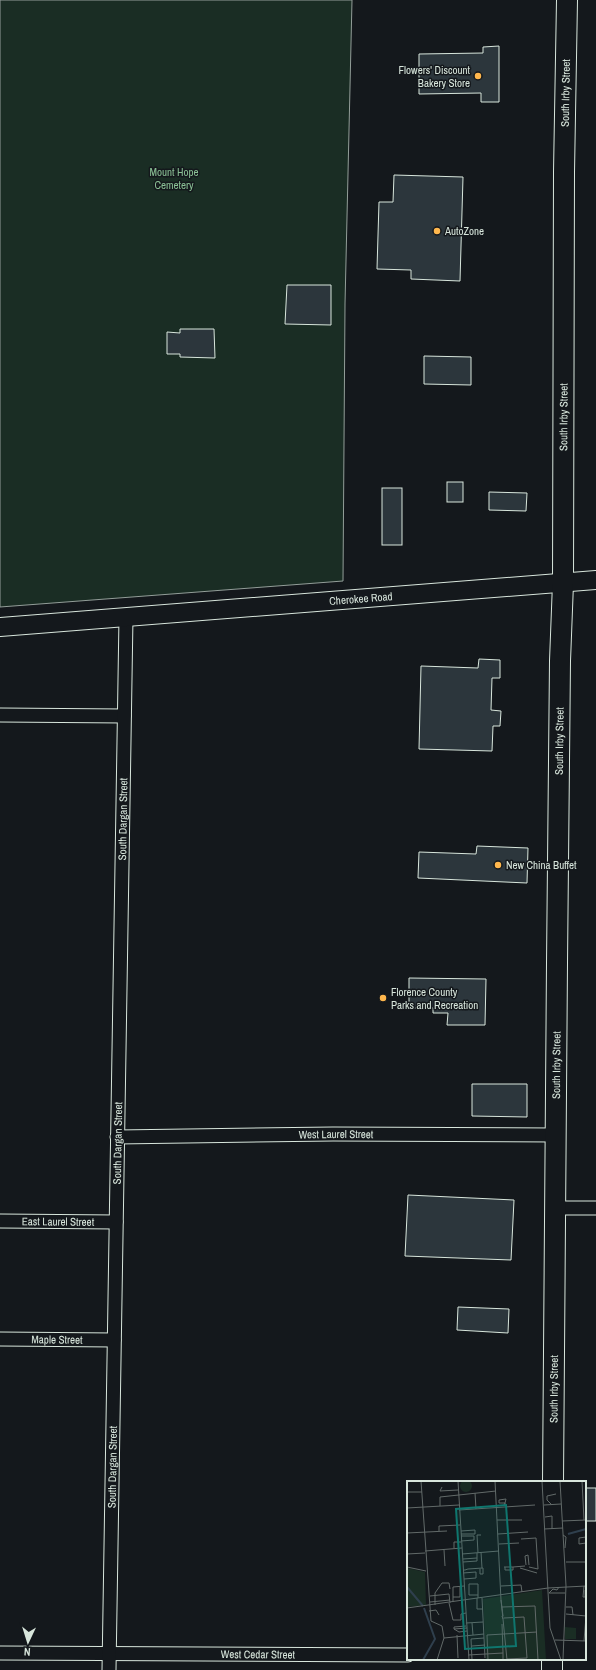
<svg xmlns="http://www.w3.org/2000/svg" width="596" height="1670" font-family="'Archivo Narrow',sans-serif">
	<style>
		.green { fill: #1a2d24; stroke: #939e99 }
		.building { fill: #2c363c; stroke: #d8e6dc }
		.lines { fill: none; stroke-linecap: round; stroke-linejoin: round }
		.street-casing { stroke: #d8e6dc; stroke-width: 15 }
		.secondary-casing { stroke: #d8e6dc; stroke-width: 20 }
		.primary-casing { stroke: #d8e6dc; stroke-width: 22 }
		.street { stroke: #14181c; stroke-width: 13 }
		.secondary { stroke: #14181c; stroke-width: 18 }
		.primary { stroke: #14181c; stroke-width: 20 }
		.poi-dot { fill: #ffb74d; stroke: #14181c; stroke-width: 1.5 }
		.labels { text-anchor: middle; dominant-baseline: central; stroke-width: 3; stroke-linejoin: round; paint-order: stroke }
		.poi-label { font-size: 11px; fill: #d8e6dc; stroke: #14181c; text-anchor: start }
		.street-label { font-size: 11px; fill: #d8e6dc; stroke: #14181c }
		.park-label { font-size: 11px; fill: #8ac095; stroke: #14181c }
		.inset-river { fill: none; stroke: #2f3f4d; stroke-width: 2 }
		.inset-road { fill: none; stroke: #626a69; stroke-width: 1 }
		.view { fill: #0f766e; fill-opacity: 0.15; stroke: #0f766e; stroke-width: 2 }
		.inset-edge { fill: none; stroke: #d8e6dc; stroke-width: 2 }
	</style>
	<rect width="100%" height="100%" fill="#14181c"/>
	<polygon class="green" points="0,0 352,0 345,304 343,581 0,607"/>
	<g class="building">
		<polygon points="499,46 499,102 481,102 481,93 419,94 419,54 483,53 483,47"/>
		<polygon points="394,175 463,177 460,281 411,279 411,270 377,269 379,202 393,202"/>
		<polygon points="287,285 331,285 331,325 285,324"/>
		<polygon points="180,329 214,329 215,358 180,357 180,354 167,354 167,332 180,333"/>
		<polygon points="424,356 471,357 471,385 424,384"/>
		<rect x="447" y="482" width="16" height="20"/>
		<rect x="382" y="488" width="20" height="57"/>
		<polygon points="489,492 527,493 526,511 489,510"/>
		<polygon points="479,659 500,660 500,678 492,678 491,710 501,711 500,726 493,726 492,751 419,749 421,666 478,668"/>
		<polygon points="477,846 528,848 527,883 418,878 419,852 476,854"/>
		<polygon points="409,978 486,979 485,1025 447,1025 448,1013 433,1013 433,1008 409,1008"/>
		<polygon points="472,1084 527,1084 527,1117 472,1116"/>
		<polygon points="408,1195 514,1200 511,1260 405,1256"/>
		<polygon points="458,1307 509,1309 508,1333 457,1330"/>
		<rect x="585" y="1488" width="11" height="33"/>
	</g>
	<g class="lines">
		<g class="street-casing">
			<g id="street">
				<polyline points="0,715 124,716"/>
				<path id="s1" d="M117 1137 333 1134 555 1135"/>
				<polyline points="555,1208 596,1208"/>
				<path id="s2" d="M0 1221 116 1222"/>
				<path id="s3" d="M0 1339 114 1340"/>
				<path id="s4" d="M0 1653 408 1655"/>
				<path id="s5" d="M109 1670 126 617"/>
			</g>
		</g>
		<g class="secondary-casing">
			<g id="secondary">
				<path id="s6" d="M0 627 596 580"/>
			</g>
		</g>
		<g class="primary-casing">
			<g id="primary">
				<path id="s7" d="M553 1482 557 963 560 661 563 583 564 172 567 0"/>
				<polyline points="552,1670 552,1659"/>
			</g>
		</g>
		<use href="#street" class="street"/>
		<use href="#secondary" class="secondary"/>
		<use href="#primary" class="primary"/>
	</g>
	<g class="poi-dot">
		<circle cx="478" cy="76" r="4"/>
		<circle cx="437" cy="231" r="4"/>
		<circle cx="498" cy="865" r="4"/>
		<circle cx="383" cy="998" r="4"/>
	</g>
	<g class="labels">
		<g class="poi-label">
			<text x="470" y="70" text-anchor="end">Flowers' Discount<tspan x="470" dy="13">Bakery Store</tspan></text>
			<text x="445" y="231">AutoZone</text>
			<text x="506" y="865">New China Buffet</text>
			<text x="391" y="992">Florence County<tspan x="391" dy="13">Parks and Recreation</tspan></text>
		</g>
		<g class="street-label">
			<text stroke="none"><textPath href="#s7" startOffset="1389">South Irby Street</textPath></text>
			<text stroke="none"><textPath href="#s7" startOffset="1065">South Irby Street</textPath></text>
			<text stroke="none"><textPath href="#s6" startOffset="362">Cherokee Road</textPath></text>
			<text stroke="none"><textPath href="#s7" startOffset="741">South Irby Street</textPath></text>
			<text stroke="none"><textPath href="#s5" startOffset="851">South Dargan Street</textPath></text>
			<text stroke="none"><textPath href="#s7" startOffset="417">South Irby Street</textPath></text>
			<text stroke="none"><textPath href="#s1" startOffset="219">West Laurel Street</textPath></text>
			<text stroke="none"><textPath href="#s5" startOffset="527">South Dargan Street</textPath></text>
			<text stroke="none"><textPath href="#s2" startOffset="58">East Laurel Street</textPath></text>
			<text stroke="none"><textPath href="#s3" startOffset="57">Maple Street</textPath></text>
			<text stroke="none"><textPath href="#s7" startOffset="93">South Irby Street</textPath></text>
			<text stroke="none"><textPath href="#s5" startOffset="203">South Dargan Street</textPath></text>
			<text stroke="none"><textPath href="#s4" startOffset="258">West Cedar Street</textPath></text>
		</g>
		<g class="park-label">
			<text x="174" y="172">Mount Hope<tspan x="174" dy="13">Cemetery</tspan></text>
		</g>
	</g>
	<g transform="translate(407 1481)">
		<rect width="179" height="179" fill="#14181c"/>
		<path d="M53 5a6 6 0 1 1 12 0a6 6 0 1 1-12 0ZM0 87 18 91 19 124 0 126ZM135 109 139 179H79L76 118ZM158 146 169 147V158H158Z" fill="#1a2d24"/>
		<path class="inset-river" d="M161 53 179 48M0 106 16 125M16 179 28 158 17 127"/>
		<path class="inset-road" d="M14 0 24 140 35 145 37 157 77 153M51 0 62 179M88 0 94 119M135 0 143 147 154 179M153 0 159 105 156 178M175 0 177 39M35 6 33 10 51 9M1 11H15M68 12 69 28M98 22 99 18 92 19V22H98L97 24 98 25V22M137 24 154 23M145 24 140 19V15L149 13M33 25V16L89 10M0 27 52 24M52 29 128 24M138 36 145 35V48M90 39H115M155 40 179 39M137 48 156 47M32 50V45L53 44M0 52 40 50M54 53H68V49L54 50M91 53 121 51M156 54 159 56 158 67M54 55H67V59L54 60M179 56 172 57V63L179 62M114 58 129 57 131 88 122 86M92 63 112 62M47 67V61H54M37 69 38 85M18 70 55 67M74 71 75 87M71 72 70 54H74M0 73 18 72M55 73 92 70M56 78 70 77M56 81 70 80V72M159 81H179M119 84 118 75 121 74 122 84M0 86 19 90M97 86H106V89H98V86M106 86 118 85M113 87 130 92M57 89H58L61 88 76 87V93H73V88M56 92 69 91V97L57 98M94 105 114 104 115 111M177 105 176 116H178V109M142 112H158M142 112 146 108 150 109 152 106M71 114H62V103H71V117M23 115 42 113 43 122M46 116H53V105M70 117V128H76M75 117 78 177M23 121 43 119M46 121V106L57 105M42 122 46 139H54V133L59 132M28 124V112L35 102H42L43 108M95 126 128 125 131 179M159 126H165L166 134M0 127 141 107 179 105M22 130 29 129 32 134M159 133 179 135M95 135 96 138 94 119 96 135M97 137 117 136 120 177 100 178M96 138 100 179M59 142 76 141M65 142 66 154M95 143 96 172M47 148 52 151 60 150M47 148V146L59 145M47 148 60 147M50 154 51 177M148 159 179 160M177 160 179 135M65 165 78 164M61 174 96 172V179M30 179 37 157M65 179 64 158 77 157M81 179 80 154 130 151"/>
		<path class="view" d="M99 24 109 165 58 168 49 28Z"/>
		<rect width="179" height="179" class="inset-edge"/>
	</g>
	<g transform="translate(28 1642) rotate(184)" stroke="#14181c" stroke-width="3" paint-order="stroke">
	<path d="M0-3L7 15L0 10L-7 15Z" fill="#d8e6dc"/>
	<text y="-6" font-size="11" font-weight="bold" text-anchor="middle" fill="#d8e6dc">N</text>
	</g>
</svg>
